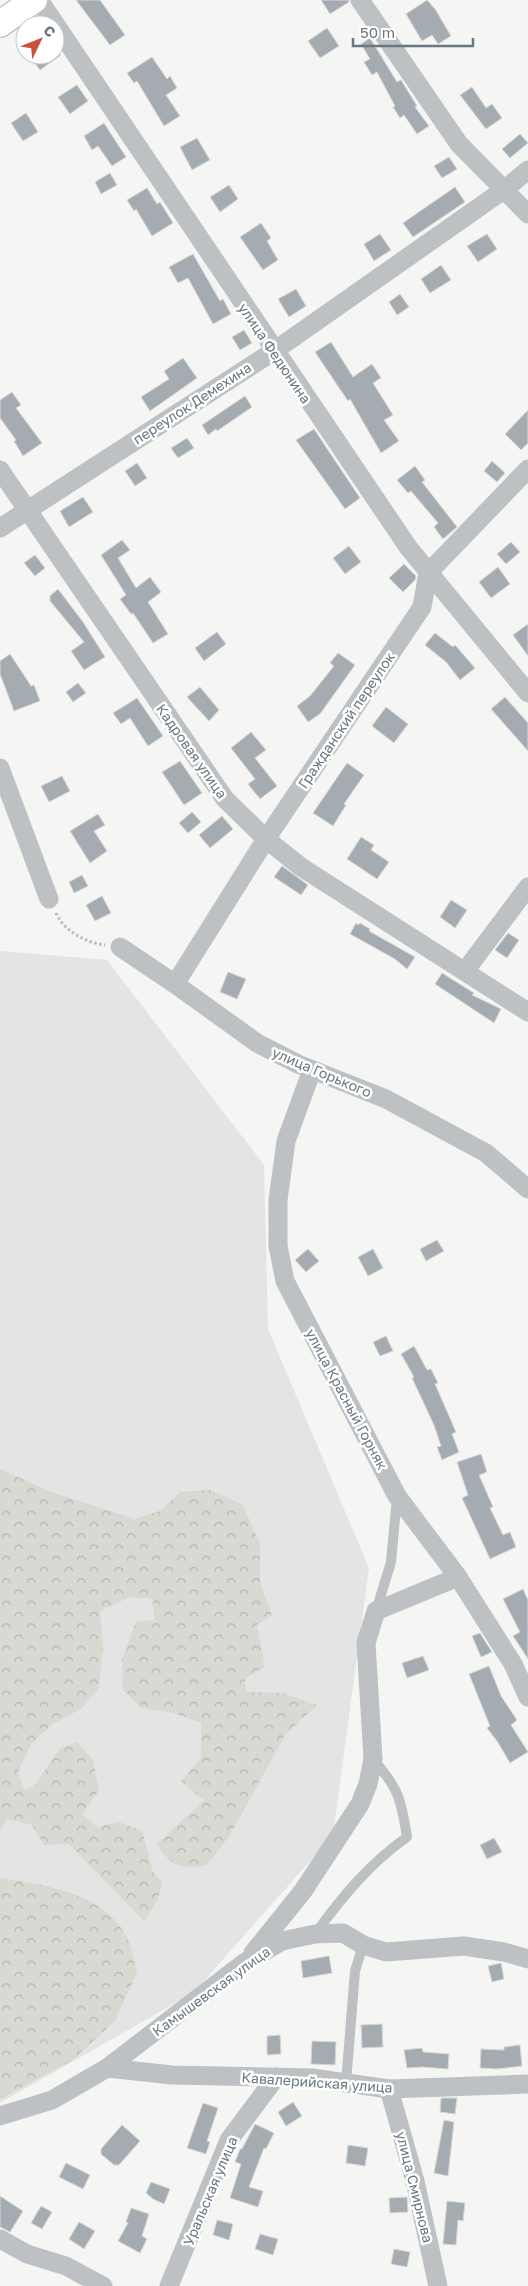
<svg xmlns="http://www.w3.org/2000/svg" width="528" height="2286" font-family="'Golos Text',sans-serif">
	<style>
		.built { fill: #e3e4e3 }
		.forest { fill: url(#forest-crowns) }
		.building { fill: #a5acb1; stroke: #d7d7d5 }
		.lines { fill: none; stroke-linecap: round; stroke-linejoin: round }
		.secondary-casing { stroke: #b0b5b8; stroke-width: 28 }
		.path { stroke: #b7babc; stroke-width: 3; stroke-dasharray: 2.5 2.5; stroke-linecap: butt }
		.lane { stroke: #bdc1c4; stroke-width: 10 }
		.street { stroke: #bdc1c4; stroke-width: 19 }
		.secondary { stroke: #fff; stroke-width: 26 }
		.labels { text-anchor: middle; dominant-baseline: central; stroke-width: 5; stroke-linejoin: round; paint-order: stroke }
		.street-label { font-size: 14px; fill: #687780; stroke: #fff }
	</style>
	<defs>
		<pattern id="forest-crowns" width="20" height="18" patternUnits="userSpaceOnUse" patternTransform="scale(1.25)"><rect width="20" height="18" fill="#d6dad2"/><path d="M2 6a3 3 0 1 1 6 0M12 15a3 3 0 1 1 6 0" fill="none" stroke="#b1b6b0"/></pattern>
	</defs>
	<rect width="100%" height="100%" fill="#f5f5f3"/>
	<polygon class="built" points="0,951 107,960 264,1165 268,1329 369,1568 333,1835 193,1993 0,2103"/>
	<g class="forest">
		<path d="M0 1469 54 1493 135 1519 160 1511 180 1492 210 1490 243 1505 260 1544V1583L272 1615 257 1625 265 1667 245 1678 246 1692 282 1693 317 1705 285 1735 230 1835 206 1866C180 1868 172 1868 157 1844L204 1800 181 1781 201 1758V1723L174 1713 142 1708 123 1690 122 1660 136 1622 155 1620 152 1599 130 1597 100 1611 103 1646 99 1688 81 1709 51 1725 31 1744 18 1771 24 1791 36 1784 59 1749 77 1742 93 1760 99 1790 82 1814 97 1827 119 1822 142 1831 153 1872 162 1882 158 1900 144 1921 69 1844 44 1845 32 1825 7 1819 0 1831Z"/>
		<path d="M0 1878C43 1884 104 1893 126 1936 132 1946 134 1962 137 1973L114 2022 73 2060 0 2099Z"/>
	</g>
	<g class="building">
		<polygon points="76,0 100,0 125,35 110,45"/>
		<polygon points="321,0 349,0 349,2 330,14"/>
		<polygon points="427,0 435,9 451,36 438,44 432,35 422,41 406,14"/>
		<polygon points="327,28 339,46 320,58 308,41"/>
		<polygon points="370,38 397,82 401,80 417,106 415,107 429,126 417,134 404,115 400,118 393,107 395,106 377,72 372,75 364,62 370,59 361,44"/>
		<polygon points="29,55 61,55 40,70"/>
		<polygon points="152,57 167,79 170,76 177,88 166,95 180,116 164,126 137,81 134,83 127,73"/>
		<polygon points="77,85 88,101 70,114 58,97"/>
		<polygon points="472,87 486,108 492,104 502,118 486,129 460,95"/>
		<polygon points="26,113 38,132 23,141 11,123"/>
		<polygon points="104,123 126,157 112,166 98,146 92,150 84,136"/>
		<polygon points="520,134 528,143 510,158 502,149"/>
		<polygon points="197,138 210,160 192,170 180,147"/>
		<polygon points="449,157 457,169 442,178 434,166"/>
		<polygon points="110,173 117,185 101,194 95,182"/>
		<polygon points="229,185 238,199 220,212 210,197"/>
		<polygon points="455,187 465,202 413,237 403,223"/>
		<polygon points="147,188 157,204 160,202 173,223 152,236 136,209 134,211 127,200"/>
		<polygon points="261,223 271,238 267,241 278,260 263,270 240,237"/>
		<polygon points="380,234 391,250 374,261 364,244"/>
		<polygon points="487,234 497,249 478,262 467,246"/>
		<polygon points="193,254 220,301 223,299 231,314 213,324 188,278 178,283 169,267"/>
		<polygon points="441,265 451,280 430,293 421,279"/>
		<polygon points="296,289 306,306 289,317 278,299"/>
		<polygon points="400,294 409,307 397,315 389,302"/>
		<polygon points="244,330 252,343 240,350 232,337"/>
		<polygon points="331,342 353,377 372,364 381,378 373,383 393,415 384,420 399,441 381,453 350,399 348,401 315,352"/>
		<polygon points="183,358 197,378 150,411 141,397 169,379 164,371"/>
		<polygon points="12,392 21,405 16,408 42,443 23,456 14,441 16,440 0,418 0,400"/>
		<polygon points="245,396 252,407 217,431 216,429 208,435 202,425"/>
		<polygon points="528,410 528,443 521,450 505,434"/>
		<polygon points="314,429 360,498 345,509 296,440"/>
		<polygon points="187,438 194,448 178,458 171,448"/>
		<polygon points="492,461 505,473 497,482 484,471"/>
		<polygon points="137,463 147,478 135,486 125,471"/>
		<polygon points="415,466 425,480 422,482 457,527 443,539 434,527 438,523 411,491 408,493 397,480"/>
		<polygon points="83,497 93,512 69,527 60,511"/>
		<polygon points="122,540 130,550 118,558 136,588 150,577 161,592 148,602 168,634 153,643 133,613 131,614 120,599 126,595 101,555"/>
		<polygon points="511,542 520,552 506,564 497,554"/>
		<polygon points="349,546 361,562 345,574 333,558"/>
		<polygon points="35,555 45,568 35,576 24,563"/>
		<polygon points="404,564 416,576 415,580 403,592 389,578"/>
		<polygon points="498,567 510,584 491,598 479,582"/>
		<polygon points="58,589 83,622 105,657 84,670 71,651 84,642 50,601 50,596"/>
		<polygon points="528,624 528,656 513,635"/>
		<polygon points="217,632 226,644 204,661 195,648"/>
		<polygon points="435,633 453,647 455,645 475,668 460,680 446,662 425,645"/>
		<polygon points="338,653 355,665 320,714 308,722 297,706 310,696 334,666 330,663"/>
		<polygon points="10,654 31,686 34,685 40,701 14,711 0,674 0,661"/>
		<polygon points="78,683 86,693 73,702 66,692"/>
		<polygon points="200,687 219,710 209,721 187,697"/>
		<polygon points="505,697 528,723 528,751 491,709"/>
		<polygon points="137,698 163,736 148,746 130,718 121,724 113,713"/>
		<polygon points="386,707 408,724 394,743 372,726"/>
		<polygon points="251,732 266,750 255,758 277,786 260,799 248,784 255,779 231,748"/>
		<polygon points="180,761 202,793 184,805 162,772"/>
		<polygon points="347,763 364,775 344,804 346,805 333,826 313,813"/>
		<polygon points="62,776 70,791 49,802 41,786"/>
		<polygon points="192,812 201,822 188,833 179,823"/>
		<polygon points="98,814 105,825 94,831 107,851 90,863 70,831"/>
		<polygon points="222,816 233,829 210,848 199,835"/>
		<polygon points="361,837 374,845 371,850 389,862 377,879 347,859"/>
		<polygon points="282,866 308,885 301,895 274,877"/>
		<polygon points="82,875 88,886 74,893 69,882"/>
		<polygon points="102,896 111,913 95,921 86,905"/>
		<polygon points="451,900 467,910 455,928 440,917"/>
		<polygon points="356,923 358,925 360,923 370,929 369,931 415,957 407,969 395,959 350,934"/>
		<polygon points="508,933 519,940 507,958 495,950"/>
		<polygon points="228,972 246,979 237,999 220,992"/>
		<polygon points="442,973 474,993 472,995 501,1009 494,1023 435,984"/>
		<polygon points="437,1240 444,1251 426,1261 420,1249"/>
		<polygon points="308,1249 319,1261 306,1272 295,1260"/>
		<polygon points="373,1249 383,1268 368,1276 358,1257"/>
		<polygon points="386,1336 393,1351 380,1356 373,1342"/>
		<polygon points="414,1346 427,1370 431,1369 438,1383 435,1384 456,1432 452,1434 459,1452 442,1460 437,1447 441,1446 434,1425 412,1378 414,1377 401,1354"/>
		<polygon points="481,1454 487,1472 479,1475 493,1507 490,1508 503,1535 510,1532 516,1547 490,1559 462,1498 468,1495 457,1462"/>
		<polygon points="523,1589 528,1600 528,1659 513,1636 520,1632 503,1599"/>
		<polygon points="480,1633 492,1652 481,1657 472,1636"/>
		<polygon points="423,1656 429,1670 407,1678 402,1663"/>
		<polygon points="489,1666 501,1696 517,1720 511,1725 528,1752 510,1763 497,1741 487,1728 490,1726 469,1674"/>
		<polygon points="494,1838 502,1852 487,1859 480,1845"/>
		<polygon points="329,1956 332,1973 303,1978 301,1961"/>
		<polygon points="501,1963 504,1979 492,1982 488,1966"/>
		<polygon points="382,2024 383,2047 362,2048 361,2025"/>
		<polygon points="280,2035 281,2054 267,2055 267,2036"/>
		<polygon points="312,2041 336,2042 335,2065 311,2064"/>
		<polygon points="520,2045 522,2066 497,2069 480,2068 481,2049 504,2050 504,2047"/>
		<polygon points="422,2048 423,2052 449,2054 448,2069 422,2067 407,2068 404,2050"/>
		<polygon points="441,2098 457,2098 455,2114 440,2112"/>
		<polygon points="293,2102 302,2116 286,2126 278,2112"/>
		<polygon points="203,2103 218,2108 207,2141 210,2142 206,2154 187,2148"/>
		<polygon points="444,2120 454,2122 448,2176 434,2173"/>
		<polygon points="255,2124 274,2133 266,2149 264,2148 249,2187 263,2191 258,2207 230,2198 241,2164 235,2162 240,2149 242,2149"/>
		<polygon points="122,2125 140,2141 119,2165 114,2165 101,2154 101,2149"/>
		<polygon points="348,2145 368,2148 365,2166 346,2163"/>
		<polygon points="66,2163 90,2175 83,2189 59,2177"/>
		<polygon points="151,2182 170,2189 164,2204 153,2199 146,2193"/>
		<polygon points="0,2196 23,2211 10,2232 0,2227"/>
		<polygon points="407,2197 408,2212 390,2213 389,2198"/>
		<polygon points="447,2201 465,2203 463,2221 458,2220 456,2245 443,2244"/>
		<polygon points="41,2206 52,2212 42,2229 31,2223"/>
		<polygon points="131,2208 149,2214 142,2236 147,2239 140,2253 118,2241 128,2223 126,2222"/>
		<polygon points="217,2220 233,2224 229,2240 213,2235"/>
		<polygon points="79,2222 95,2231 84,2249 69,2239"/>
		<polygon points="260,2234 278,2239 273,2255 255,2249"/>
		<polygon points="394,2249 410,2252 407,2267 391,2264"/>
	</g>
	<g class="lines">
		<g class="secondary-casing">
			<polyline id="secondary" points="0,24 34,0"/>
		</g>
		<path class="path" d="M56 913C64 931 86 943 105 945"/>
		<g class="lane">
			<polyline points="376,1611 391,1562 397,1497"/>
			<path d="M315 1934C342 1897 369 1864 407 1837 401 1799 399 1789 373 1759"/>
			<polyline points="346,2083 355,1971 363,1945"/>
		</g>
		<g class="street">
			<polyline points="39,0 408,547 528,693"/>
			<polyline points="360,0 459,144 528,214"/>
			<polyline points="0,470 225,799 266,839 301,867 528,1012"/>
			<polyline points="0,528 274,351 505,189 528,170"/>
			<polyline points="0,768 49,899"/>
			<polyline points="120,947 175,984 257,1043 298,1064 386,1099 486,1153 528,1189"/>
			<polyline points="465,971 528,887"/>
			<polyline points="175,984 266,839 422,607 428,573 528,469"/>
			<polyline points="312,1070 286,1141 278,1200 278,1246 285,1281 397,1496 458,1577 513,1664 528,1697"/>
			<polyline points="253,1953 303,1891 360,1804 368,1784 373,1759 366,1643 376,1611 458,1577"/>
			<polyline points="107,2068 172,2075 312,2078 389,2089 528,2084"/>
			<polyline points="389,2089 415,2181 438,2286"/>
			<polyline points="0,2116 52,2100 107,2068 244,1963 282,1941 315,1934 343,1933 363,1945 386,1952 464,1946 504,1952 528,1959"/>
			<polyline points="0,2239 27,2254 66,2266 103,2286"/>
			<polyline points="169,2286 229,2140 276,2077"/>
		</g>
		<use href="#secondary" class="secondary"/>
	</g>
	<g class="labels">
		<g class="street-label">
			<text transform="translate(275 353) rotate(56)">улица Федюнина</text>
			<text transform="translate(192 403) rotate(-33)">переулок Демехина</text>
			<text transform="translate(346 720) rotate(-56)">Гражданский переулок</text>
			<text transform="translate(192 751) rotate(55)">Кадровая улица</text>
			<text transform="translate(322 1072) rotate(23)">улица Горького</text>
			<text transform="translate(347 1399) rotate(62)">улица Красный Горняк</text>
			<text transform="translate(211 1991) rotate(-36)">Камышевская улица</text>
			<text transform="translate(317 2082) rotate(4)">Кавалерийская улица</text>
			<text transform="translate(415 2187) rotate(76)">улица Смирнова</text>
			<text transform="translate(210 2191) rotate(-67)">Уральская улица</text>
		</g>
	</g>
	<g transform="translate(40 40) rotate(47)"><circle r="24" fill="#ffffff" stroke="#c3c9cc"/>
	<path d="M0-4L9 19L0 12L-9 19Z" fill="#cb513d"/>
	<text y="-8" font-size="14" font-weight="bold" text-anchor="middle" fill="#687780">С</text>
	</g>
	<path d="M353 38v8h120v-8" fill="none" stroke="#687780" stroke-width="2.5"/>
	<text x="360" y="38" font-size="15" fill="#687780" stroke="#ffffff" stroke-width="4" paint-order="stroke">50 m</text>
</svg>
